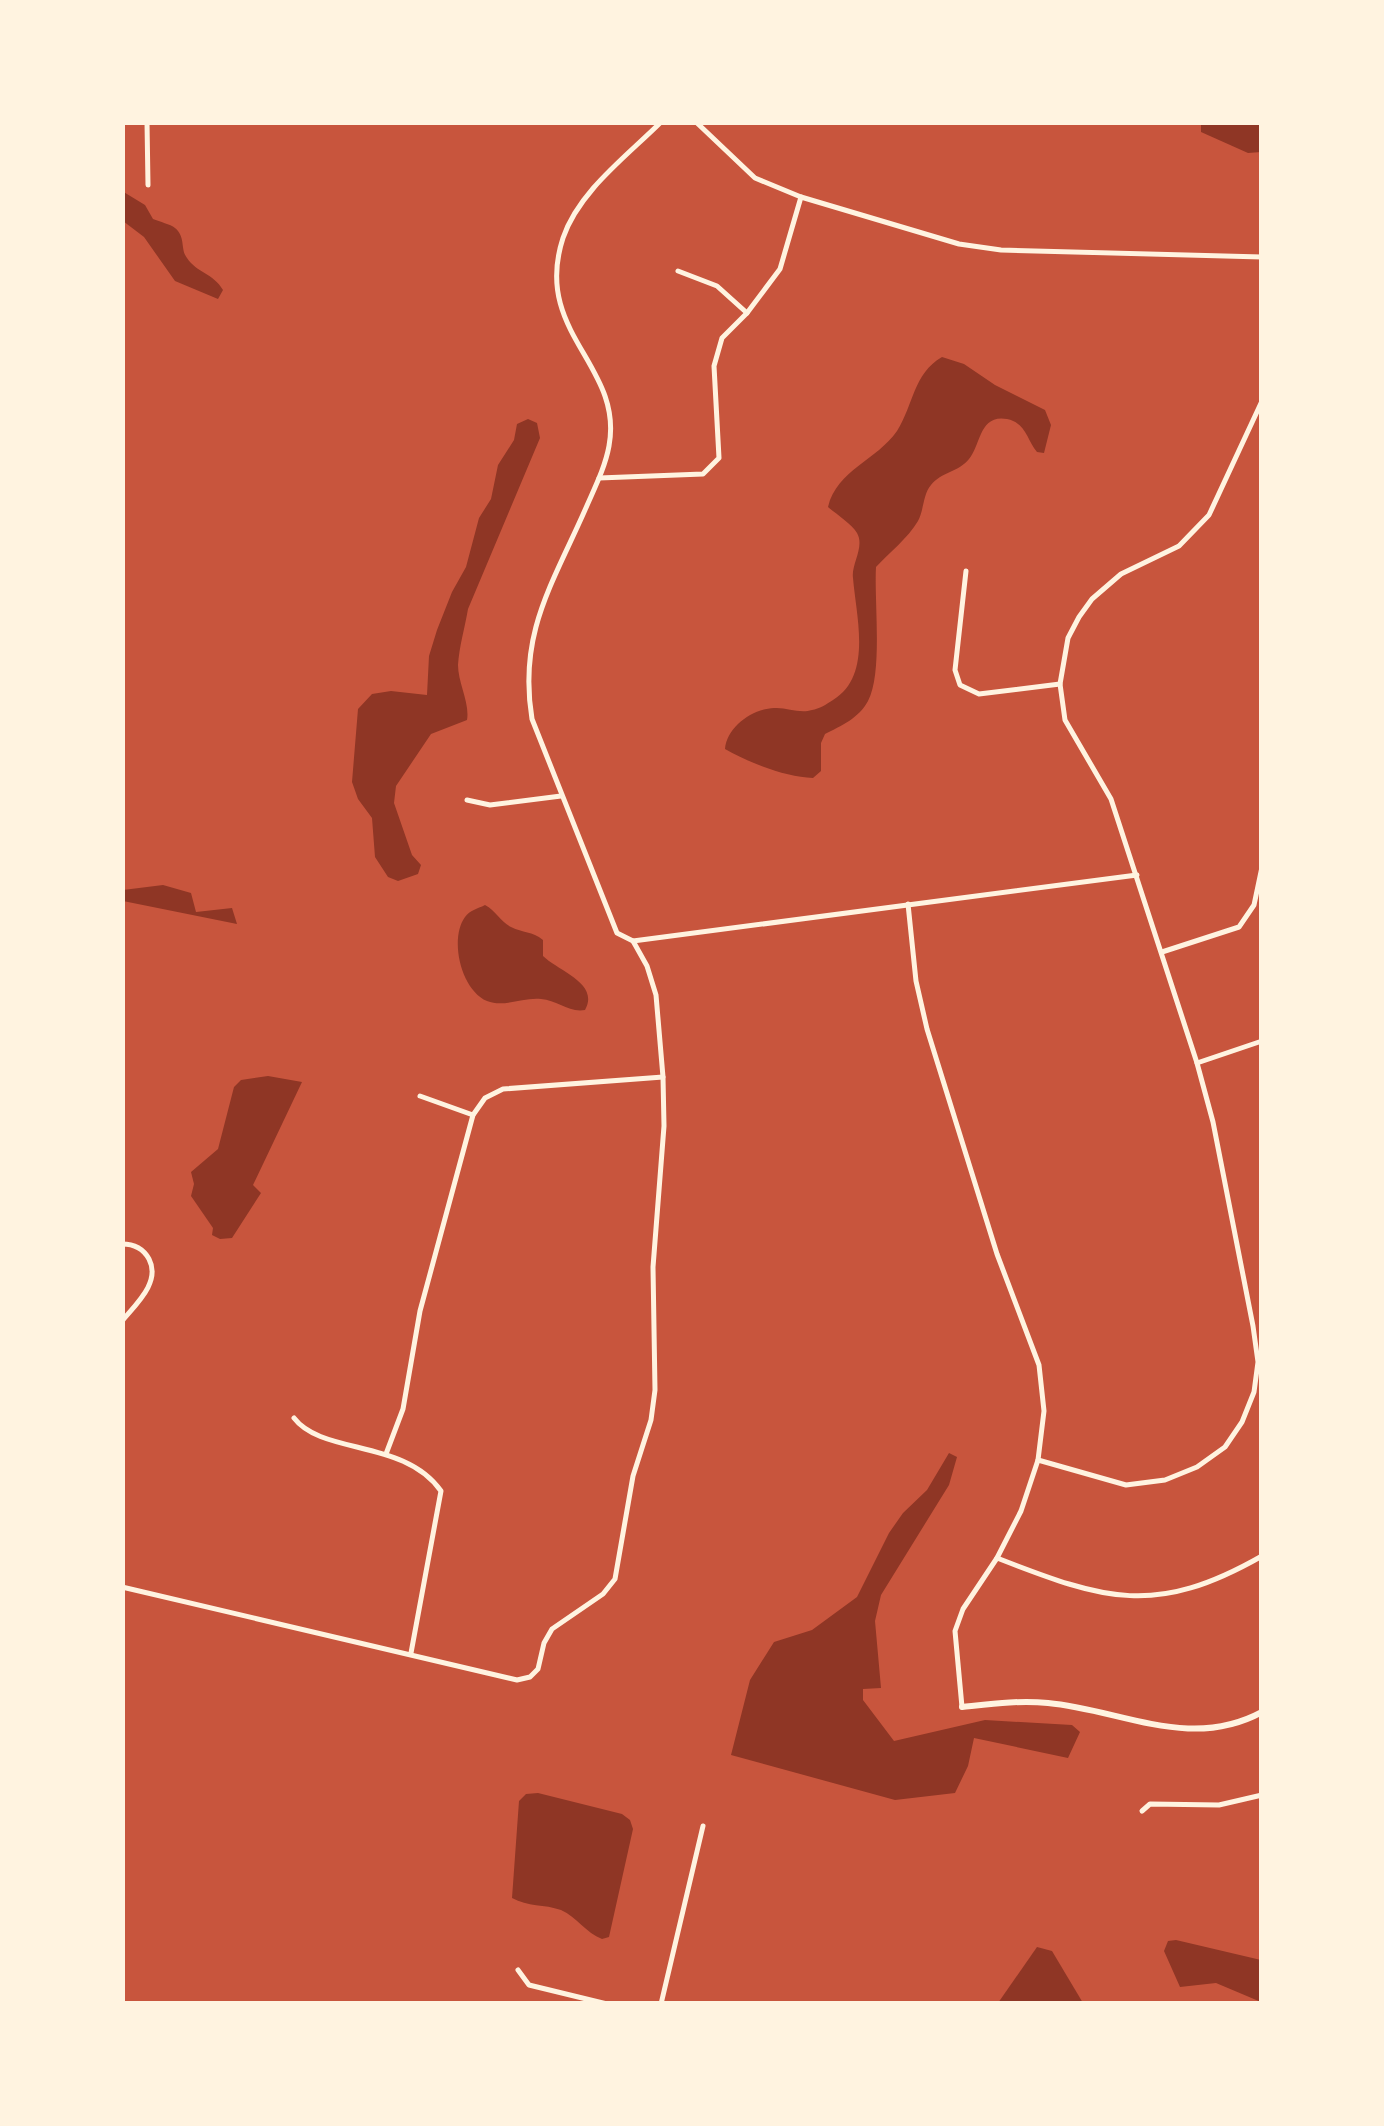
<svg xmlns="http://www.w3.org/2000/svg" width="1384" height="2126" font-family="'IBM Plex Serif',serif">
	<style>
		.water { fill: #8f3625 }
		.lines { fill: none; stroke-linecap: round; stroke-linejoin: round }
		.minor { stroke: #fff3e0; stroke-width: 5 }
		.tertiary { stroke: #fff3e0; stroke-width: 6 }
	</style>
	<rect width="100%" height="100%" fill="#c8553d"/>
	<g class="water">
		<polygon points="1201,123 1261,123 1261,152 1248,153 1201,132"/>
		<path d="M122 191 145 205 153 219C160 222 170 224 175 228 186 237 180 249 187 258 197 273 213 273 223 290L218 299 175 281 144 237 123 221Z"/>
		<path d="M942 357 964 364 995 385 1045 410 1051 425 1044 453 1037 452C1027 440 1026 423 1007 419 979 414 981 445 969 459 959 472 941 472 931 485 923 494 924 510 918 521 908 538 889 553 876 567 874 601 883 673 868 701 859 718 841 726 825 734L821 743V771L813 778C785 777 750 763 725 749 727 727 752 709 774 708 787 707 799 714 812 710 819 709 827 704 833 700 873 676 856 616 853 578 851 564 865 547 857 533 852 524 836 514 828 507 837 470 877 460 897 431 914 404 913 374 942 357Z"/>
		<path d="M528 419 537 423 540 438 468 609C465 627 459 647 458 665 458 683 470 703 467 720L431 734 396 786 394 803 412 855 421 865 418 874 398 881 388 877 375 857 372 818 358 799 352 782 358 709 372 694 391 691 427 695 429 656 437 630 452 592 466 567 479 518 491 499 498 465 514 440 517 424Z"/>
		<polygon points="163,885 191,893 196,912 232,908 237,924 123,901 123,890"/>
		<path d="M485 905C496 911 501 922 511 927 523 933 532 931 543 940V956C558 971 600 983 585 1010 569 1013 557 1000 541 999 523 997 504 1008 487 1001 461 990 449 939 465 917 470 910 477 909 485 905Z"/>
		<polygon points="268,1076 302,1082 253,1185 261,1193 232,1238 220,1239 212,1235 213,1228 191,1196 194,1184 191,1172 218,1149 234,1087 241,1080"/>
		<polygon points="949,1453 957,1457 949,1485 881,1595 875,1621 881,1688 863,1689 863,1700 894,1741 985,1720 1072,1725 1080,1732 1068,1758 974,1738 968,1766 955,1793 895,1800 731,1755 750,1680 774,1642 812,1630 857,1597 889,1533 903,1513 927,1490"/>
		<path d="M538 1793 622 1814 630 1820 633 1829 609 1937 602 1939C586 1933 577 1917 561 1910 544 1904 528 1907 512 1898L519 1801 526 1794Z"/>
		<polygon points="1176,1940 1261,1960 1261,2002 1216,1983 1180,1987 1164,1951 1168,1941"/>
		<polygon points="1037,1947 1052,1951 1083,2003 998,2003"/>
	</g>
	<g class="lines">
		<g class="minor">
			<polyline points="147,122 148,185"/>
			<polyline points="696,122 755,178 801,197 959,244 1001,250 1262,257"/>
			<polyline points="678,271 717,286 747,313"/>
			<polyline points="599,478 703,474 719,458 714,366 722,338 747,313 780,269 801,197"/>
			<polyline points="966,571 955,670 960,685 979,694 1060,684"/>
			<polyline points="467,800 490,805 561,796"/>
			<polyline points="908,904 916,981 927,1029 997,1254 1039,1365 1044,1411 1038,1460 1021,1511 997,1558 963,1609 955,1631 962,1707"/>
			<polyline points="633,941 1137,875"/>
			<polyline points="1162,952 1239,927 1254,905 1262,867"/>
			<polyline points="1197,1063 1262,1041"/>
			<polyline points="420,1096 473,1115"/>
			<path d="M122 1244C134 1244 143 1248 149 1259 161 1282 136 1304 122 1321"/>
			<path d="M294 1418C322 1455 405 1439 441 1491L411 1653"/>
			<polyline points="386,1454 403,1409 420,1311 473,1115 485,1098 503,1089 663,1077"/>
			<polyline points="1038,1460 1126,1485 1165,1480 1197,1467 1225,1447 1242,1422 1254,1392 1258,1362 1253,1326 1213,1122 1197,1063 1111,799 1065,720 1060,684 1068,638 1079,617 1092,599 1121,574 1179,546 1209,515 1262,401"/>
			<path d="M997 1558C1105 1600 1155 1617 1262 1556"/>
			<path d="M122 1587 517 1680 530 1677 538 1669 544 1643 552 1629 603 1594 615 1579 633 1476 651 1420 655 1390 653 1267 664 1126 663 1077 656 995 647 966 633 941 617 933 532 719C518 634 552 585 585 510 594 489 605 468 609 446 624 365 532 333 563 238 579 191 627 156 661 122"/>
			<polyline points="1142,1811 1150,1804 1219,1805 1262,1795"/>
			<polyline points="518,1970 529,1985 607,2004"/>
			<polyline points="661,2004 703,1826"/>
		</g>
		<path class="tertiary" d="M962 1707C990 1704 1019 1700 1048 1703 1122 1710 1190 1751 1262 1712"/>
	</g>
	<rect width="1384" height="2126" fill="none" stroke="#fff3e0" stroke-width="250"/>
</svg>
